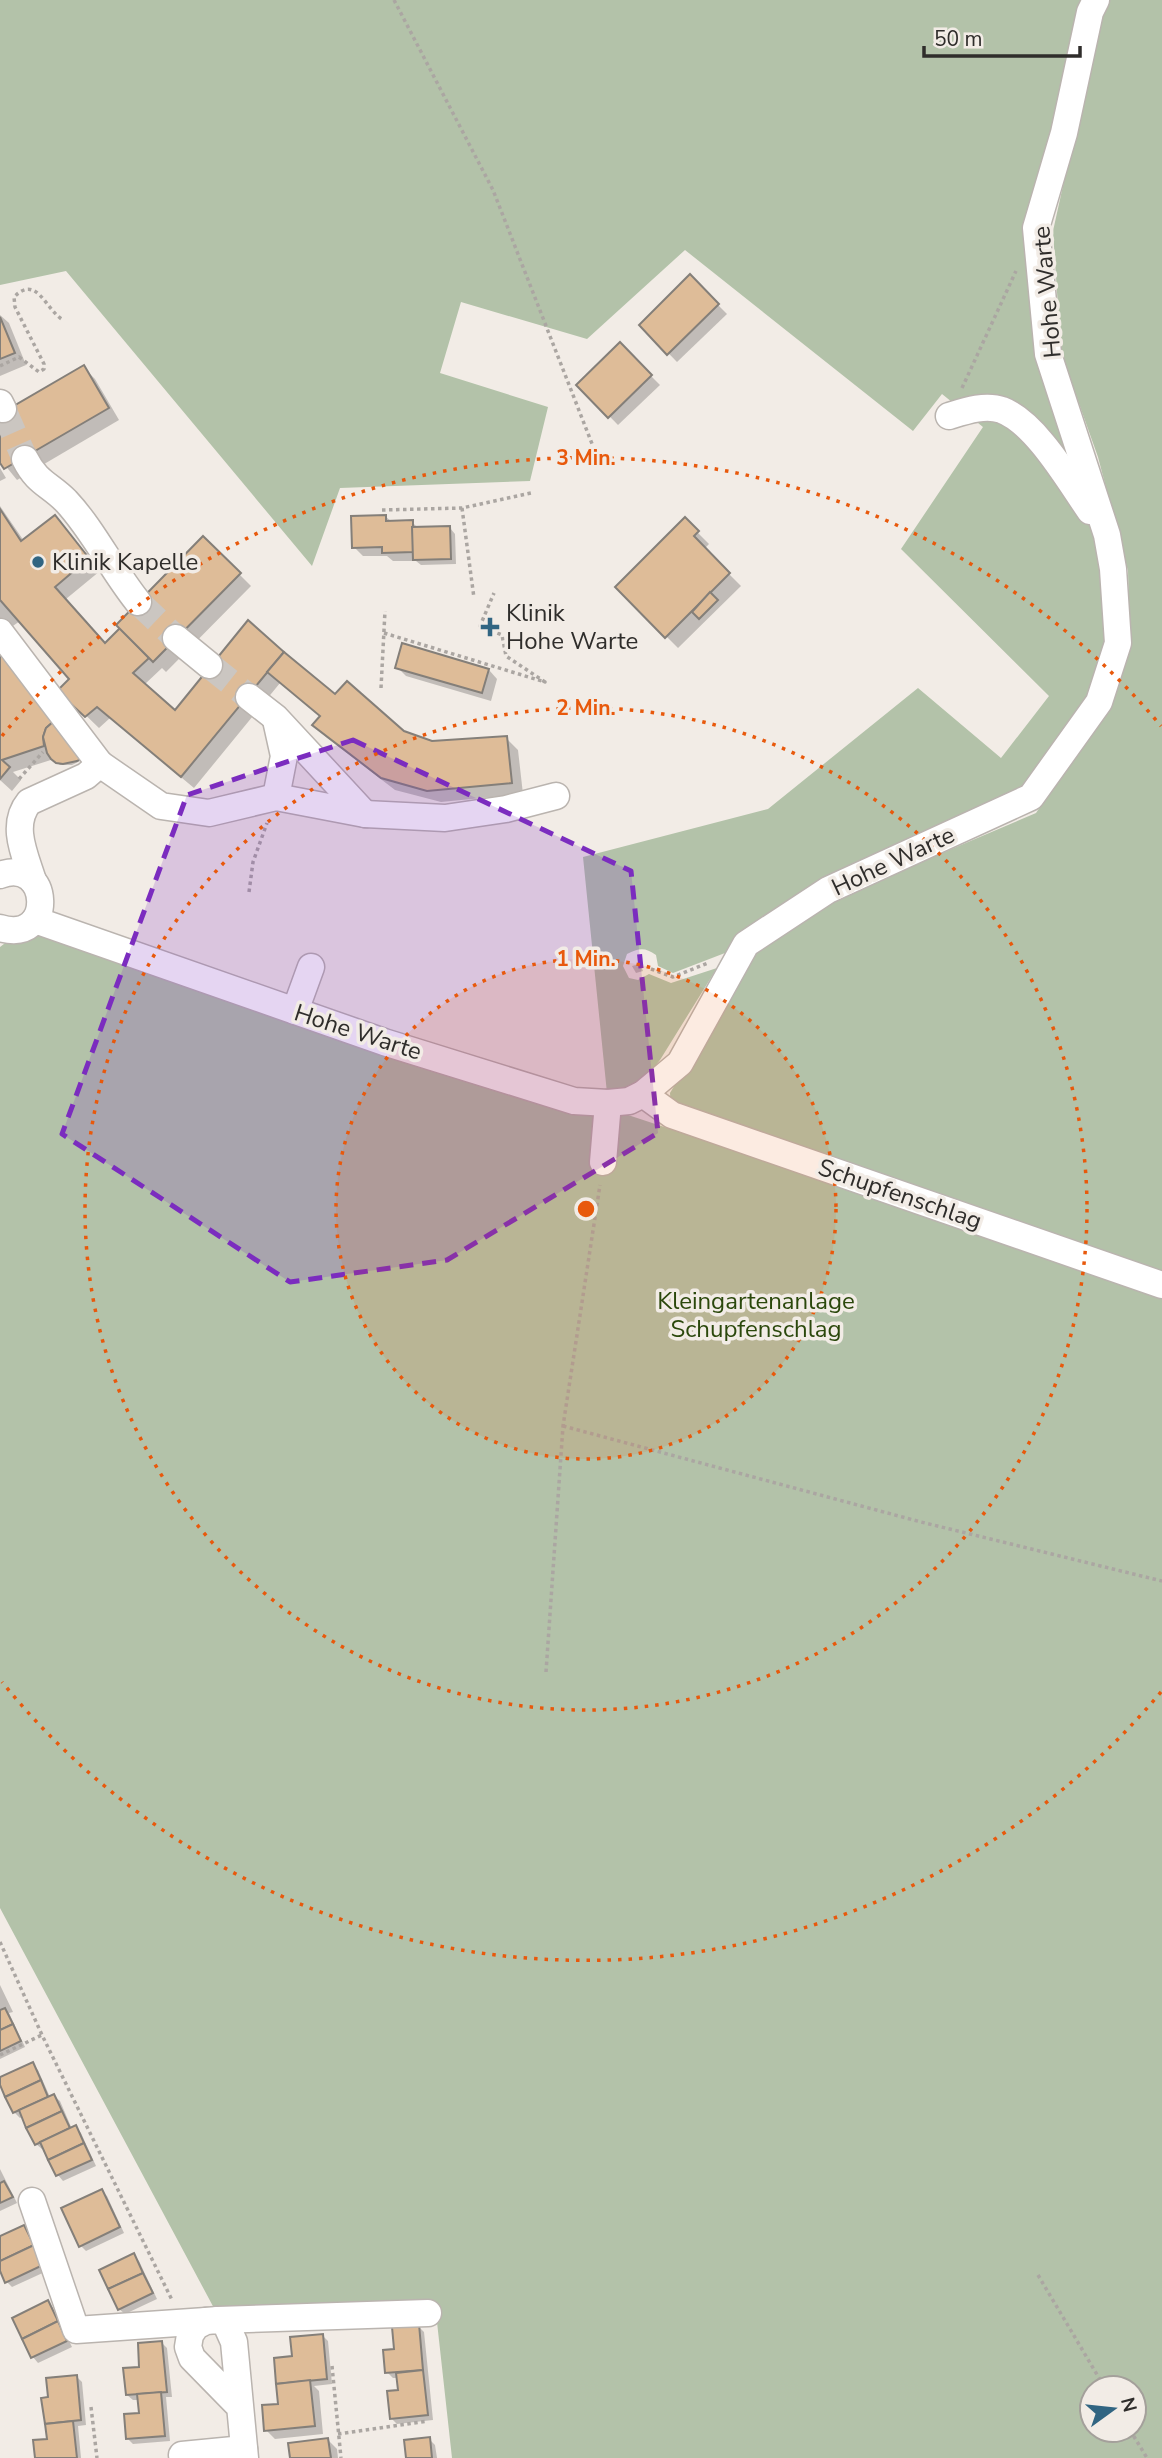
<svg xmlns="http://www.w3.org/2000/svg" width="1162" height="2458" font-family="'Nunito Sans',sans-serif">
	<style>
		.green { fill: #b3c2a9; fill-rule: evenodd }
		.shadow { fill: #0003 }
		.building { fill: #debc98; stroke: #847f79; stroke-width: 2 }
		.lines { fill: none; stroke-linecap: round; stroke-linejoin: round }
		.minor-tunnel { stroke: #cbc6c1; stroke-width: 26; stroke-dasharray: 26 13; stroke-linecap: butt }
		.minor-casing { stroke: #bab4af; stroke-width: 29 }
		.path { stroke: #aba6a2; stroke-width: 3.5; stroke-dasharray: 3.5 3.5; stroke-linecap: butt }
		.minor { stroke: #fff; stroke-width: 26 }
		.marked { fill: #7b2cbf; fill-opacity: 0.2; stroke: #7b2cbf; stroke-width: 5; stroke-dasharray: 14 9; stroke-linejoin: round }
		.ring { fill: none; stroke: #e8590c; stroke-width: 3.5; stroke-dasharray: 3.5 7 }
		.poi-dot { fill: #316582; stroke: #f2ece6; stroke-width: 2.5 }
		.labels { text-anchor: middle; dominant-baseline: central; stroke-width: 7; stroke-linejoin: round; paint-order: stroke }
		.street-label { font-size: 24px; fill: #2f2d2b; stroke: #f2ece6 }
		.poi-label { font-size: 24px; fill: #2f2d2b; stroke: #f2ece6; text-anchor: start }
		.park-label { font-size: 24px; fill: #2b480c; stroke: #f2ece6 }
		.centre { fill: #e8590c; stroke: #f2ece6; stroke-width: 3.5 }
		.ring-label { font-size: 21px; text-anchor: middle; font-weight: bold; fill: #e8590c; stroke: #f2ece6; stroke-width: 7; stroke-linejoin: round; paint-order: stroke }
	</style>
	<rect width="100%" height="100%" fill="#f2ece6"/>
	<g class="green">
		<path d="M0 0H1082L1055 129 1041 360 1103 567 1107 645 1086 698 1022 788 737 938 725 953 673 973 658 966 656 955C645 947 639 948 627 954L623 966 629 978 638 980 649 974 671 983 717 968 660 1060 638 1087 607 1093 583 857 768 809 918 688 1001 758 1049 696 901 549 983 427 942 394 913 431 685 250 587 339 461 302 440 373 548 407 530 481 340 488 312 566 66 271 0 285Z"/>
		<polygon points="1108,0 1162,0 1162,1278 671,1110 670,1093 754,952 834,899 1036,813 1106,708 1130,648 1128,571 1098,457 1061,353 1053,231 1101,14"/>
		<path d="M30 924 625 1114 1162 1292V2458H452L435 2304 215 2310 0 1908V947ZM1092 2388H1134V2430H1092Z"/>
	</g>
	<g class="shadow">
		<polygon points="690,277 727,314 677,362 641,325"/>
		<polygon points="0,315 9,323 26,365 0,376"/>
		<polygon points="620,345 660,385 618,425 579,385"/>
		<polygon points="83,367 95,379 119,420 17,480 0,459"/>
		<polygon points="0,468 6,478 0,481"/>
		<polygon points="0,506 24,541 55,517 100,571 66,599 105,645 203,538 251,586 166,672 162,668 144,685 175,713 248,623 336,696 403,732 432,743 506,738 518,750 523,794 441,802 395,790 326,737 315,725 321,717 280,683 194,788 110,718 99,728 72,702 72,679 20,621 0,635"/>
		<polygon points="385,516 392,522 412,522 419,529 450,528 455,534 456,564 421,565 416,561 393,561 387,556 363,556 354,547"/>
		<polygon points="685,520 709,544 704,549 741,586 678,648 617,587"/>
		<polygon points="0,649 84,759 72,765 60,765 54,759 13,772 21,780 12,791 0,780"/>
		<polygon points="397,667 489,670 497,679 491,701 406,676"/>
		<polygon points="640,964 643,971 636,973 632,966"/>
		<polygon points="0,1985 13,2012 9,2013 25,2047 0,2059"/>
		<polygon points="32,2064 38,2070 50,2097 54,2096 60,2101 72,2129 76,2127 81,2133 96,2166 63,2181 58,2175 45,2148 42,2149 36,2144 23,2116 20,2118 14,2112 0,2081"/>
		<polygon points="0,2169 17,2203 0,2211"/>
		<polygon points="101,2191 107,2196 124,2233 86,2251 81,2246"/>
		<polygon points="24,2227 30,2233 47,2271 12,2287 7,2282 0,2267 0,2238"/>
		<polygon points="133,2255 139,2261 157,2299 125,2314 119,2309"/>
		<polygon points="48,2302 53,2308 72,2347 38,2363 33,2357 14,2319"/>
		<polygon points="418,2326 424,2332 433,2420 397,2424 391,2418 400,2391 398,2378 393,2378 387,2372 396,2351"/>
		<polygon points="322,2335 328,2341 332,2384 314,2386 319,2391 323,2434 275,2439 266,2430 280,2405 294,2358"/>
		<polygon points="161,2342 167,2348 172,2397 166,2397 170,2441 133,2444 128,2439 141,2415 139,2400 133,2400 127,2395 141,2368"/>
		<polygon points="76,2376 82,2382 86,2425 78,2426 81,2458 37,2458 49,2440 43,2399 50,2399"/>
		<polygon points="429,2439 435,2445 437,2458 408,2458"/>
		<polygon points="328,2440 337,2449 338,2458 292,2458"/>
	</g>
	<g class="building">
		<polygon points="690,274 719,304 667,355 639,325"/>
		<polygon points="0,317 15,353 0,359"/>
		<polygon points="620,342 652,375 608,418 576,385"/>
		<polygon points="84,365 109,408 4,469 0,463 0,414"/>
		<polygon points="0,509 21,541 55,515 89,558 55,587 105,643 120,628 149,658 133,673 175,710 248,620 284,652 181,777 97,707 85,717 57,691 69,679 0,600"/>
		<polygon points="386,515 386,521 413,520 413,552 382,553 382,547 352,548 351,516"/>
		<polygon points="685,517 699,531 694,536 730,573 665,638 615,587"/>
		<polygon points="450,526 451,559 413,560 412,527"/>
		<polygon points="203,536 241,573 153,662 116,625"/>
		<polygon points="710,592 718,600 699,619 692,612"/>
		<polygon points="402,643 489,669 482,693 395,668"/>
		<polygon points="0,650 54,721 46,728 43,737 44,746 2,760 10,767 0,779"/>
		<polygon points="284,652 335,694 347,681 404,731 432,741 507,736 512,783 427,791 381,778 312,725 320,716 267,672"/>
		<polygon points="54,721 84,757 77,761 63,764 56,763 51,759 47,753 43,737 46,728"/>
		<polygon points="5,2008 13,2024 0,2030 0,2010"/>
		<polygon points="13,2024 21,2041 0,2051 0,2030"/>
		<polygon points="33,2062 41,2080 5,2097 0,2085 0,2077"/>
		<polygon points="41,2080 48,2097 13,2113 5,2097"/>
		<polygon points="54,2094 62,2111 26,2128 19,2110"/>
		<polygon points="62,2111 70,2128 35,2145 26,2128"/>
		<polygon points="76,2125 84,2143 48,2160 40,2142"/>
		<polygon points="84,2143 92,2160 56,2176 48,2160"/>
		<polygon points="4,2181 13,2197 0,2203 0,2183"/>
		<polygon points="102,2189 120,2227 79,2247 61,2208"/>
		<polygon points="24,2225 34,2245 0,2261 0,2236"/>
		<polygon points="34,2245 43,2265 5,2283 0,2271 0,2261"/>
		<polygon points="134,2253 143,2273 108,2289 99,2270"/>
		<polygon points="143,2273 153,2293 118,2310 108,2289"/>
		<polygon points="48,2300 58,2321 22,2339 12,2318"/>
		<polygon points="58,2321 67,2341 31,2358 22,2339"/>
		<polygon points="419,2324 423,2370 385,2373 383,2350 394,2349 392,2327"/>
		<polygon points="323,2334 327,2379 276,2384 274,2358 292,2356 290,2337"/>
		<polygon points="162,2341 167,2392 126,2395 123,2368 139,2367 138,2343"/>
		<polygon points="423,2370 428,2415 390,2419 387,2391 398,2390 396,2373"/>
		<polygon points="77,2375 81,2420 45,2424 41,2398 48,2397 46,2378"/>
		<polygon points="310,2380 315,2426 264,2431 262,2405 278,2404 276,2384"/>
		<polygon points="161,2392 165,2436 126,2439 124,2414 139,2413 137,2394"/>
		<polygon points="73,2421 77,2458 35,2458 33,2440 47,2439 45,2424"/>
		<polygon points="430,2437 432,2458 406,2458 404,2440"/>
		<polygon points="328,2438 331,2458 290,2458 288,2443"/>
	</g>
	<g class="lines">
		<g class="minor-tunnel">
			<polyline points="3,409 25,459"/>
			<polyline points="138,602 176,638"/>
			<polyline points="209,665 249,697"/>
		</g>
		<g class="minor-casing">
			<g id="minor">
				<polyline points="0,403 3,409"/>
				<path d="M949 416C965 411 985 404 1002 410 1036 423 1069 481 1090 511"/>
				<path d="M25 459C37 483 49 484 66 501 94 531 112 570 138 602"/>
				<polyline points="0,632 100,764"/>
				<polyline points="176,638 209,665"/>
				<polyline points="249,697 276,718 365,814"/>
				<polyline points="276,797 284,756 276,720"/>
				<path d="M0 875C51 856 56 945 0 928"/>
				<path d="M33 881C25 855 10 825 29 802L86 776 100 764 161 806 209 813 276 797 365 814 445 818 506 809 556 796"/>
				<polyline points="35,920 384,1042 574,1101 608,1103 629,1101 643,1094 680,1063 746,944 828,890 1031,797 1099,702 1118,643 1113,569 1107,535 1048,354 1036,228 1064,133 1090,12 1096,0"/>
				<polyline points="295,1011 311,967"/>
				<polyline points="643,1094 672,1115 1162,1285"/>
				<polyline points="603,1162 608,1103"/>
				<polyline points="32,2201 76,2330 206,2321"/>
				<polyline points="218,2320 428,2313"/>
				<polyline points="239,2406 192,2358 188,2347 190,2335 196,2326 206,2321 218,2320 226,2324 234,2342 245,2458"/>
				<polyline points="182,2455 244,2449"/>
			</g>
		</g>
		<g class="path">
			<polyline points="394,0 493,190 596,454"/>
			<path d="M0 366 19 357 39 372 44 369V364L15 307 14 297C37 274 45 309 63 320"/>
			<polyline points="962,388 1016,271"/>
			<polyline points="462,508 474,598"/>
			<polyline points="382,510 462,508 531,493"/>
			<polyline points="384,633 545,682 506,656 502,635 480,626 494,593"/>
			<polyline points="381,688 385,611"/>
			<polyline points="19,779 43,752"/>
			<polyline points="249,892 253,862 267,823"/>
			<polyline points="651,969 673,977 708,963"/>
			<polyline points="563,1426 921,1522 1162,1581"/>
			<polyline points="546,1672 563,1426 600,1185"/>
			<polyline points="0,1942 42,2035 172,2300"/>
			<polyline points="0,2055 42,2035"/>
			<polyline points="1038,2275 1105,2388"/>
			<polyline points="332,2366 341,2458"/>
			<polyline points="91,2407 97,2458"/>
			<polyline points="1130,2430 1147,2458"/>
			<polyline points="338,2434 428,2421"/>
		</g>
		<use href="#minor" class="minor"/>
	</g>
	<path class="marked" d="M353 740 631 871 658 1133 447 1260 290 1282 62 1134 187 795Z"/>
	<circle cx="586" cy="1209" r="250" fill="#e8590c" fill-opacity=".12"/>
	<g class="ring">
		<circle cx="586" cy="1209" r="250"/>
		<circle cx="586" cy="1209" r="501"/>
		<path d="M1161 1692A751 751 0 0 1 2 1682M2 736A751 751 0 0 1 1161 726"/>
	</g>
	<g class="poi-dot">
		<circle cx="38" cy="562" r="7"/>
		<path d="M486.5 616.5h7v7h7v7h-7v7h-7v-7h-7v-7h7z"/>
	</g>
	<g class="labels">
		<g class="street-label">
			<text transform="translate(1047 292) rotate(-95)">Hohe Warte</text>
			<text transform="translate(893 861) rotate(-25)">Hohe Warte</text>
			<text transform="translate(358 1032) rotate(18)">Hohe Warte</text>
			<text transform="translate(900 1194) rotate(19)">Schupfenschlag</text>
		</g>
		<g class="poi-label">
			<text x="52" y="562">Klinik Kapelle</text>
			<text x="506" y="613">Klinik<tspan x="506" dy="28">Hohe Warte</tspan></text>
		</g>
		<g class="park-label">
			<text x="756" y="1301">Kleingartenanlage<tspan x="756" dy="28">Schupfenschlag</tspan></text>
		</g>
	</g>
	<circle cx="586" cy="1209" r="10" class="centre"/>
	<g class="ring-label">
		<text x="586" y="465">3 Min.</text>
		<text x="586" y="715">2 Min.</text>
		<text x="586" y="966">1 Min.</text>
	</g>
	<g transform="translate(1113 2409) rotate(75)"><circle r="33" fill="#f2ece6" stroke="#a4a09b" stroke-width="2"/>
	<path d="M0-5L12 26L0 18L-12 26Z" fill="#316582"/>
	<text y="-10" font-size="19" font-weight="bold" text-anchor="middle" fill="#2f2d2b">N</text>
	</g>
	<path d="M924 46v10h156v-10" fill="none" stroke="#2f2d2b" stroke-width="3.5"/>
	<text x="934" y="46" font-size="21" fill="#2f2d2b" stroke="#f2ece6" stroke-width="5" paint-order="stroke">50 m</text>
</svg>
